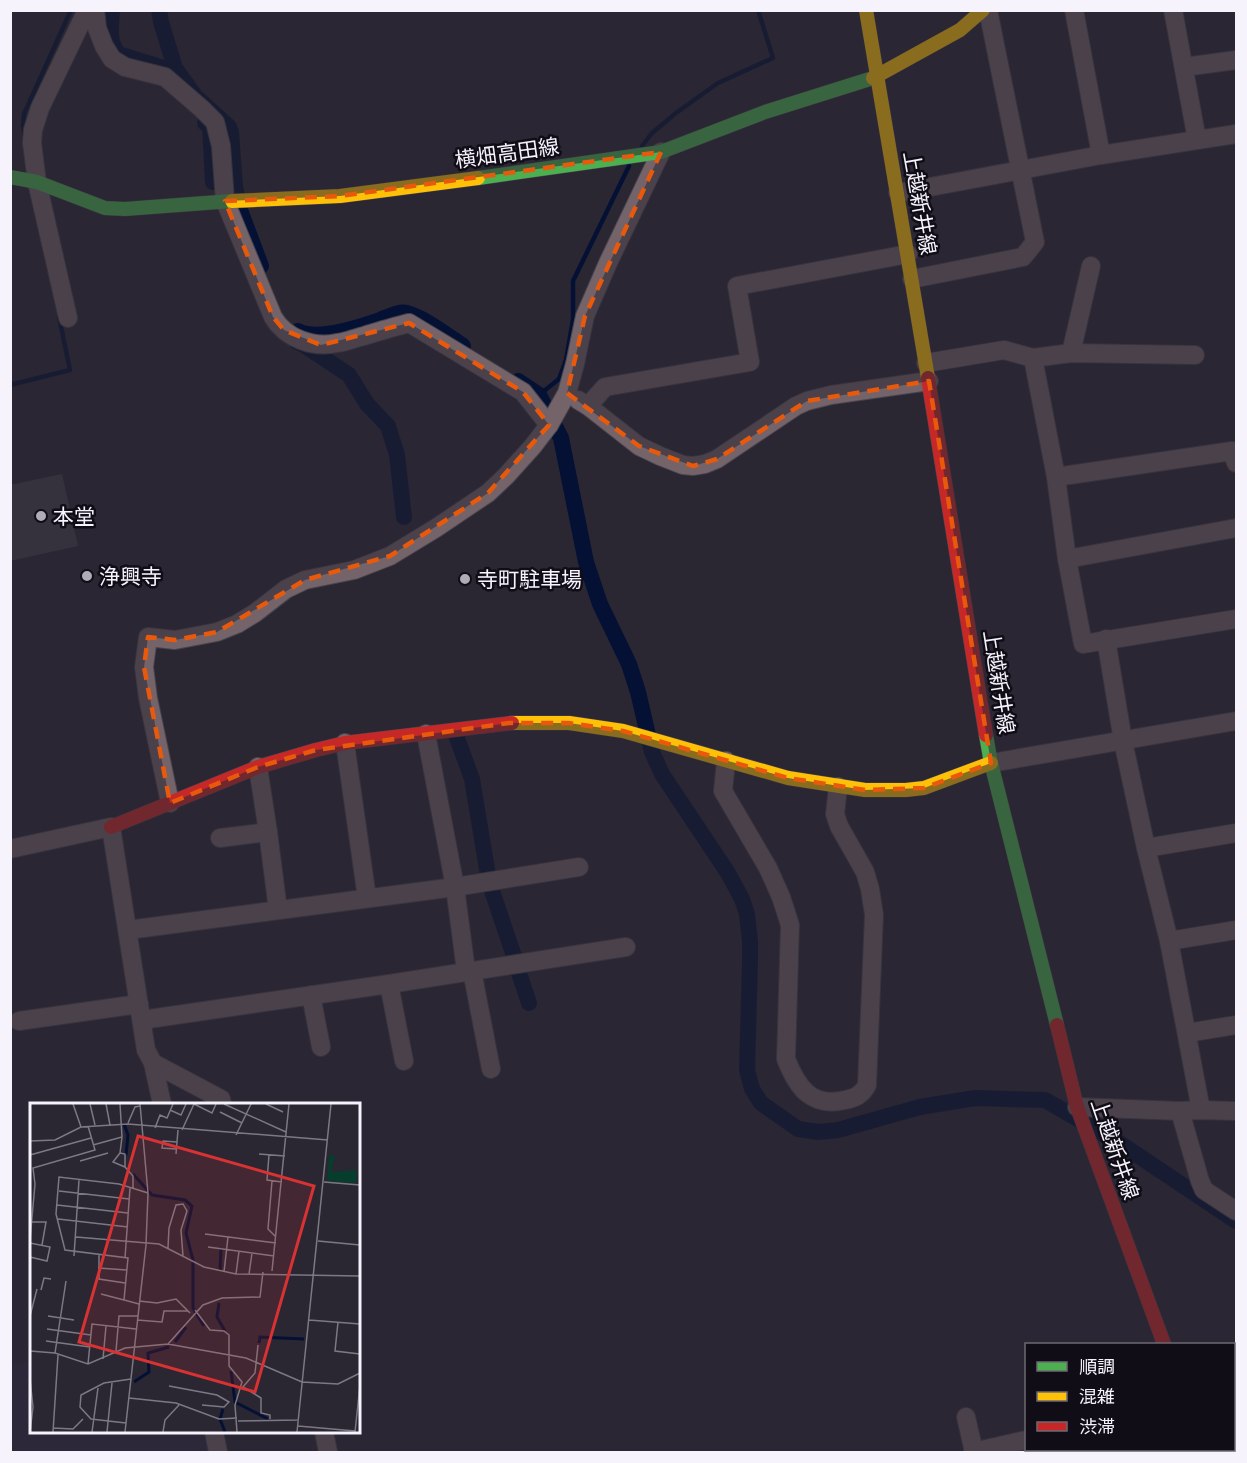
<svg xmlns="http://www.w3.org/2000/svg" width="1247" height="1463" font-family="'Archivo Narrow','Noto Sans JP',sans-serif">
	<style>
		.built { fill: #312944 }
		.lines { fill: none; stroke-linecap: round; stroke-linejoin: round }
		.stream { stroke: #041134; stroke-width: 4.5 }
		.canal { stroke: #041134; stroke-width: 16 }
		.building { fill: #44404a }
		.street-casing { stroke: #47444e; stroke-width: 20 }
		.fast-casing { stroke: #47444e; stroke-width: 15 }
		.slow-casing { stroke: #47444e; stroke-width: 15 }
		.jam-casing { stroke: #47444e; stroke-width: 15 }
		.street { stroke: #746369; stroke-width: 18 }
		.fast { stroke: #4caf50; stroke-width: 14 }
		.slow { stroke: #ffc107; stroke-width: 14 }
		.jam { stroke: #c62828; stroke-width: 14 }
		.marked { fill: none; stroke: #e8590c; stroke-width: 4.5; stroke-dasharray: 12 8; stroke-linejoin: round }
		.poi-dot { fill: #afacb6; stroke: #100d17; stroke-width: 2 }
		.labels { text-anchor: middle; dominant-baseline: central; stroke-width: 5; stroke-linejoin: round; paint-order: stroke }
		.street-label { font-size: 21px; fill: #f6f3fd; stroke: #100d17 }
		.poi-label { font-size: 21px; fill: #f6f3fd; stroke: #100d17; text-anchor: start }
		.inset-river { fill: none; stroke: #041134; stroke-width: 3 }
		.inset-road { fill: none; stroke: #7c7984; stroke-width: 1.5 }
		.view { fill: #d83233; fill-opacity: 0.15; stroke: #d83233; stroke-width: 3 }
		.inset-edge { fill: none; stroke: #f6f3fd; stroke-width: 3 }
	</style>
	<rect width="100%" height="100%" fill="#2a2733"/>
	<polygon class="built" points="31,1361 32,1432 210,1432 214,1452 11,1452 11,1365"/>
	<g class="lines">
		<g class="stream">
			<polyline points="25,138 23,125 24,114 71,10"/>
			<polyline points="642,146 652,133 676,113 718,83 773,58 758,10"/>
			<polyline points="10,385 70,370 59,317"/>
			<polyline points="539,395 559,379 566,360 573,320 573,281 629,166"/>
		</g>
		<g class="canal">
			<path d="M112 10C111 29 108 38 118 54L160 67"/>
			<polyline points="159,10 161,22 175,68 195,96 229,127 231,132 235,186 240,210 261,266"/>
			<polyline points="205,123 210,127 213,182"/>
			<path d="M298 331C317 341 360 327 380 320 388 317 398 311 407 313 423 317 448 336 463 346"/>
			<polyline points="297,342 304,345 349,375 367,404 388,426 397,455 404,517"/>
			<polyline points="518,381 539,395 561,438 586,562 600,604 629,664 638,692 652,752 662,774 728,873 742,899 747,914 750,941 750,961 747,1070 752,1089 761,1103 798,1129 818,1132 838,1130 920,1107 975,1098 1045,1100 1118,1142 1236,1221"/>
			<polyline points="456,735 472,779 488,875"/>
			<polyline points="490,885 515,959"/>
			<polyline points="517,967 529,1003"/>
		</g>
	</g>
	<polygon class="building" points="62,474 78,546 10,561 10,485"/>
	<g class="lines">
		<g class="street-casing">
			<g id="street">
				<path d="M95 10 97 28 104 46 112 59 125 67 165 77 202 109 215 122 221 146 225 201 273 317C286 339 313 348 337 343 346 342 355 338 364 336 379 331 394 327 409 323L523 392 549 425"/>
				<polyline points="1074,10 1101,155"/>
				<polyline points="1184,67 1236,60"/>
				<polyline points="1197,140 1236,134"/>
				<polyline points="898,193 1101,155 1197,140 1173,10"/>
				<polyline points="912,279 1023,257 1035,242 988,10"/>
				<polyline points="68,318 37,182 32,143 33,130 40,108 87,10"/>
				<polyline points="1071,353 1091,266"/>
				<polyline points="1033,358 1071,353 1195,355"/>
				<polyline points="926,363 1004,350 1033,358 1056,477 1067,559 1083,644 1236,619"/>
				<polyline points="578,400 588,406 639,446 660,456 683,465 693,466 705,464 717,459 796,406 807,401 831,395 929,381"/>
				<polyline points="588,406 605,387 750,362 737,286 908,254"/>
				<polyline points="1056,477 1232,451 1236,463"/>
				<polyline points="1067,559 1236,528"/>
				<polyline points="1106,639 1123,741 1146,848 1169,941 1201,1110"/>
				<polyline points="426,734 455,887 466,971"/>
				<polyline points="345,743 367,898"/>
				<path d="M726 761 723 791 768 868 781 897 790 925 786 1059C797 1087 811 1108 845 1100 855 1098 862 1095 867 1085L874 915 870 889 865 872 839 826 835 814 838 787"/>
				<polyline points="991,763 1236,721"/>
				<polyline points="258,767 268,832 278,910"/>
				<polyline points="170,803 148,698 144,667 148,637 175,640 217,632 237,624 255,613 286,589 305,580 354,570 390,556 436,528 488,493 506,476 533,446 549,425 567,393 575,364 585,316 608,263 661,152"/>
				<polyline points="220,838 268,832"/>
				<polyline points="1146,848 1236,833"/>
				<polyline points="10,849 111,827 146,1050 153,1063 162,1104"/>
				<polyline points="128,930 455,887 579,867"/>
				<polyline points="1169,941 1236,930"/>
				<polyline points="472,971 491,1069"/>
				<polyline points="389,984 404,1061"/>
				<polyline points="311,995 321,1047"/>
				<polyline points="142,1020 389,984 626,947"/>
				<polyline points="19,1021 139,1004"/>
				<polyline points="1187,1033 1236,1025"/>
				<polyline points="153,1063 221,1099 222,1104"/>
				<polyline points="1077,1107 1180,1111 1201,1110 1236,1111"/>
				<polyline points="1180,1111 1200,1181 1204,1190 1236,1211"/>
				<polyline points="966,1417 974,1452"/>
				<polyline points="214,1432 218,1452"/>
				<polyline points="324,1432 328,1452"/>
				<polyline points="1070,1450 1071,1452"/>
				<polyline points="973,1452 1026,1440"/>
			</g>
		</g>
		<g class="fast-casing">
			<g id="fast">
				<polyline points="10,177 37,182 105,208 125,209 232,201"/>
				<polyline points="478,178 661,152 765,112 873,78"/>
				<polyline points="986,735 991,763 1057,1025"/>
				<polyline points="1203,1450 1205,1452"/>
			</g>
		</g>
		<g class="slow-casing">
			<g id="slow">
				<polyline points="866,10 928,378"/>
				<polyline points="873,78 960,30 983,10"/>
				<polyline points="232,201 340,196 478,178"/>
				<polyline points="512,723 569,723 623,731 788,778 865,790 906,790 924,788 991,763"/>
			</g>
		</g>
		<g class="jam-casing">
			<g id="jam">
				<polyline points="928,378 986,735"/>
				<polyline points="111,827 258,767 316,750 345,743 512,723"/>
				<polyline points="1057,1025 1077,1107 1164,1344"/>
			</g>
		</g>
		<use href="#street" class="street"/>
		<use href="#fast" class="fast"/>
		<use href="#slow" class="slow"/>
		<use href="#jam" class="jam"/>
	</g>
	<path d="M0 0H1247V1463H0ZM661 152 585 316 567 393 639 446 693 466 717 459 807 401 929 381 991 763 924 788 865 790 788 778 623 731 569 723H509L316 750 258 767 170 803 144 667 148 637 175 640 217 632 305 580 390 556 488 493 549 425 523 392 409 323 321 345 284 330 273 317 225 201 340 196Z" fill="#2a2733" fill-opacity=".55" fill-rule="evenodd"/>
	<path class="marked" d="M661 152 585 316 567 393 639 446 693 466 717 459 807 401 929 381 991 763 924 788 865 790 788 778 623 731 569 723H509L316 750 258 767 170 803 144 667 148 637 175 640 217 632 305 580 390 556 488 493 549 425 523 392 409 323 321 345 284 330 273 317 225 201 340 196Z"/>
	<g class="poi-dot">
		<circle cx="41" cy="516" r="6"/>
		<circle cx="87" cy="576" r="6"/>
		<circle cx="465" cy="579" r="6"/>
	</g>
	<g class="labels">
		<g class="street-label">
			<text transform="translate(507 153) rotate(-8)">横畑高田線</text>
			<text transform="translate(920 203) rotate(80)">上越新井線</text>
			<text transform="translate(999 682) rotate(81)">上越新井線</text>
			<text transform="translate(1115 1149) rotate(71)">上越新井線</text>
		</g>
		<g class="poi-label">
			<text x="53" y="516">本堂</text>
			<text x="99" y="576">浄興寺</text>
			<text x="477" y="579">寺町駐車場</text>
		</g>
	</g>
	<g transform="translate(30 1103)">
		<rect width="330" height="330" fill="#2a2733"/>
		<path d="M299 52 305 53 301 69 327 67 326 80 297 78Z" fill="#073d2c"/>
		<path class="inset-river" d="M94 21 98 32 96 52M103 71 122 92 155 97 162 103 156 130 163 157V205L174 223M190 167 191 146M189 200 187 214 195 228M145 239 156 224M229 240 230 234 274 236M201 268 205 299 238 316M104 279 119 269 118 250 139 244M193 306 190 316 195 329"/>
		<path class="inset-road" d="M43 1 51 24M60 1 65 22M76 1 80 22M164 1 182 10 186 1M194 1 256 29M236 1 253 9M140 7 151 12 156 1M190 9 212 20M98 20 105 4 110 3M125 25 130 12 137 15 143 1M152 27 164 1M206 32 221 1M0 38 25 37 51 24 98 21 298 37M63 42 92 34 90 1M146 46 132 45 133 38 147 39M90 50 95 51V64L83 59 90 50 92 34M146 51 148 27M229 51 255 53M0 52 61 35M239 52 237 77 252 79M50 58 78 50M95 64 103 73V85M242 78 238 126 246 134M294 79 330 82M29 88 99 96M27 102 98 110M28 116 98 124M0 119H16L12 142M175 131 246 140M46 134 129 141 174 164 206 171 330 173M0 137 5 81 3 65 65 47 58 23M288 138 330 142M0 140 20 144 17 158 0 154M178 144 244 153M138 145 139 125 146 102 153 101 157 108 151 127 153 153M69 151V176L95 180M44 153 49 77M95 155 100 85M68 165 97 167M242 168 259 1M194 169 198 134M206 171 209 148M219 171 222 150M11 187 14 175 21 176M71 191 94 197M109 198 127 200 146 196 160 210M109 201 94 197 98 155 35 147 26 111 29 74 89 81 118 90M165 207 180 227 194 228 199 232V263L212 279 205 302 207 329M0 213 7 186M18 213 44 217M107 217 132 219 134 208H158M279 217 330 221M308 219 305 248 330 251M17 226 61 232M16 238 60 244M138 241 173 202 192 195 230 194 233 169M0 248 25 250 58 261 95 245 138 241 216 255 272 279 308 281 330 270M86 248 89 213H108M25 250 36 178M73 256 76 223M58 261 62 221 106 226M0 276 3 304 0 329M139 283 187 292 199 299 194 304 172 302M213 284 231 295V310L240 312V316M212 285 225 270 228 242M99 295 146 300 189 316 207 315M208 318 269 317M96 320 61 316 50 304 51 292 74 280 101 276M268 323 325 328M23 325 43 326 53 316M23 329 28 252M62 329 68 285M77 329 82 280M95 329 116 142 118 90 110 1M133 329 135 317 149 302M267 329 301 1M325 329 330 282"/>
		<path class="view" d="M108 33 284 83 225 289 49 239Z"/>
		<rect width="330" height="330" class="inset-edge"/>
	</g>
	<rect width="1247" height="1463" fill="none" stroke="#f6f3fd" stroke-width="24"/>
	<rect x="1025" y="1343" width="210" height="108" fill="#100d17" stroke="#6c6973" stroke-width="1.5"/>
	<rect x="1037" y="1362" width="30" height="9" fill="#4caf50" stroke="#6c6973" stroke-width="1.5"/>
	<text x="1079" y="1373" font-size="18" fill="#f6f3fd">順調</text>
	<rect x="1037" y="1392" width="30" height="9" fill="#ffc107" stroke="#6c6973" stroke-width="1.5"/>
	<text x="1079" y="1403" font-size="18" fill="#f6f3fd">混雑</text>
	<rect x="1037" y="1422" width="30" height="9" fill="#c62828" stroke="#6c6973" stroke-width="1.5"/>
	<text x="1079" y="1433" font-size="18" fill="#f6f3fd">渋滞</text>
</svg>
